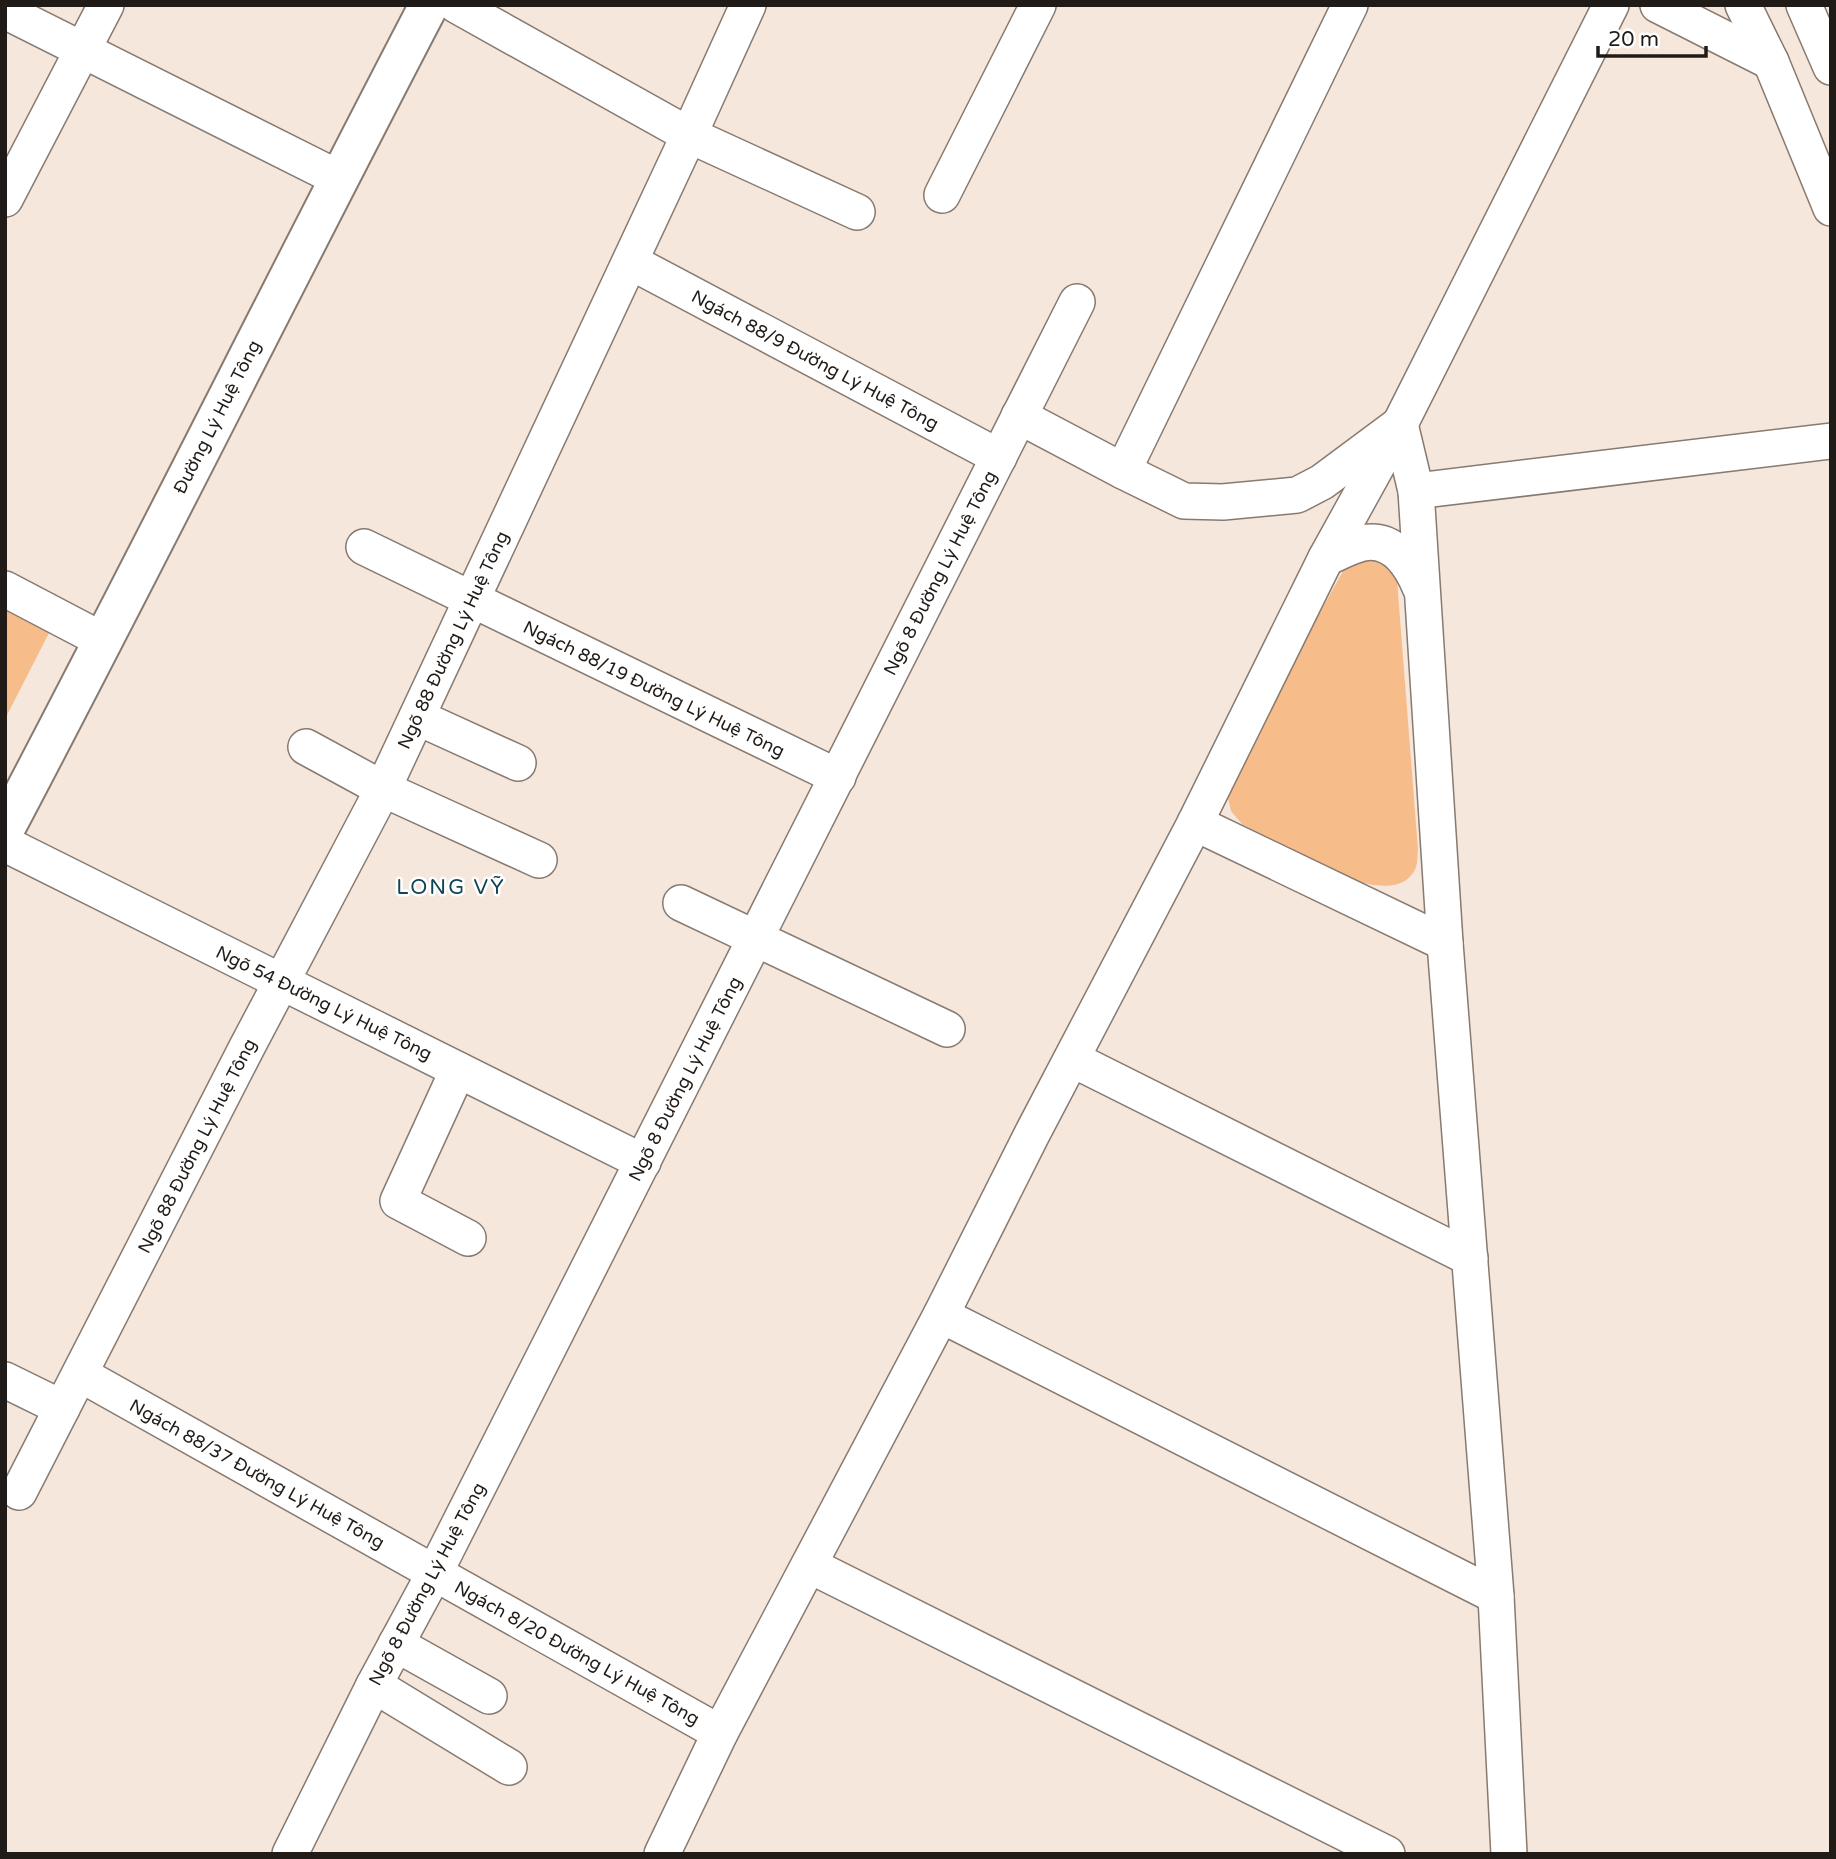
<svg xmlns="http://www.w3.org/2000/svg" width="1836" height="1859" font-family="'Varela Round',sans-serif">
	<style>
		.green { fill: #f6bc8a }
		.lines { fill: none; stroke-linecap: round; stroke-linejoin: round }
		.minor-casing { stroke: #877a70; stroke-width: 38 }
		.major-casing { stroke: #877a70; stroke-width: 42 }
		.minor { stroke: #fff; stroke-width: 35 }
		.major { stroke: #fff; stroke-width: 38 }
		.labels { text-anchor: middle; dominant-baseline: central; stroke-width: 5; stroke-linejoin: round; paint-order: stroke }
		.street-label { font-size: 18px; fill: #201b17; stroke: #fff }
		.quarter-label { font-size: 21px; letter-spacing: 2px; fill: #104355; stroke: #fff }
	</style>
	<rect width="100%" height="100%" fill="#f6e7dc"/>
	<g class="green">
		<path d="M1382 556 1397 580 1418 850C1417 855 1418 862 1416 867 1395 922 1273 840 1242 824L1231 811 1228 798 1230 784 1246 745 1347 564Z"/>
		<polygon points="5,608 50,631 5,719"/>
	</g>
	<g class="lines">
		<g class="minor-casing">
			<g id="minor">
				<polyline points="748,5 689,135 857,212"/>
				<polyline points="1658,5 1771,62"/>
				<polyline points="1743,5 1771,62 1831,208"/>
				<polyline points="1804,5 1831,67"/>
				<polyline points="5,11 338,178"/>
				<polyline points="942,195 1038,5"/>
				<polyline points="5,199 106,5"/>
				<polyline points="631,262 999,457"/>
				<polyline points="1019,416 1123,471 1184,501 1223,502 1297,495 1322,482 1400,424 1416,491 1831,441"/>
				<polyline points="1123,471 1350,5"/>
				<polyline points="1416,491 1445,943 1496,1596 1509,1854"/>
				<polyline points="364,547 838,777"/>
				<path d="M1326 558C1338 553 1350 546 1363 543 1393 537 1410 563 1420 587"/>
				<polyline points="5,589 104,641"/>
				<polyline points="417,717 518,763"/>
				<polyline points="306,747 383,789 539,860"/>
				<polyline points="1195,823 1445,943"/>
				<polyline points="5,844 643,1162"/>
				<polyline points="681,903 947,1029"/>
				<polyline points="1072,1059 1470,1258"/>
				<polyline points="458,1070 398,1201 468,1238"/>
				<polyline points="941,1315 1496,1596"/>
				<polyline points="80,1374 720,1733"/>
				<polyline points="5,1380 62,1408"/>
				<polyline points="19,1492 247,1047 383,789 689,135 456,5"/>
				<polyline points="809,1565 1387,1854"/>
				<polyline points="396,1644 489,1696"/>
				<polyline points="374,1685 509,1767"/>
				<polyline points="290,1854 374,1685 434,1574 1077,302"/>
				<polyline points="662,1854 720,1733 941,1315 1032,1134 1195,823 1326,558 1400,424 1611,5"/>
			</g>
		</g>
		<g class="major-casing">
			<path id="major" d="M5 829C149 556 286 279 429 5"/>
		</g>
		<use href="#minor" class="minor"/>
		<use href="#major" class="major"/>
	</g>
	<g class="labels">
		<g class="street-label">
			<text transform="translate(815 360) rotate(28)">Ngách 88/9 Đường Lý Huệ Tông</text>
			<text transform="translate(217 417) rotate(-63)">Đường Lý Huệ Tông</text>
			<text transform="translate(940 573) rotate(-63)">Ngõ 8 Đường Lý Huệ Tông</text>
			<text transform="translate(453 640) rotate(-65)">Ngõ 88 Đường Lý Huệ Tông</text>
			<text transform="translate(654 689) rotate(26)">Ngách 88/19 Đường Lý Huệ Tông</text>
			<text transform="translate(324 1003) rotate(26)">Ngõ 54 Đường Lý Huệ Tông</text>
			<text transform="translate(685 1079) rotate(-63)">Ngõ 8 Đường Lý Huệ Tông</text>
			<text transform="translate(197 1146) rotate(-63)">Ngõ 88 Đường Lý Huệ Tông</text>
			<text transform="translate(257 1474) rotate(29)">Ngách 88/37 Đường Lý Huệ Tông</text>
			<text transform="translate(427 1584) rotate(-62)">Ngõ 8 Đường Lý Huệ Tông</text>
			<text transform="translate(577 1653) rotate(29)">Ngách 8/20 Đường Lý Huệ Tông</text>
		</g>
		<g class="quarter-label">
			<text x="451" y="887">LONG VỸ</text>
		</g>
	</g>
	<rect width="1836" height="1859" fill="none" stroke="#201b17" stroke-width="14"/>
	<path d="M1598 46v10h108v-10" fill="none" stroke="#201b17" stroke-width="3.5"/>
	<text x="1608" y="46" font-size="21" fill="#201b17" stroke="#ffffff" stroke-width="5" paint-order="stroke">20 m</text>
</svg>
